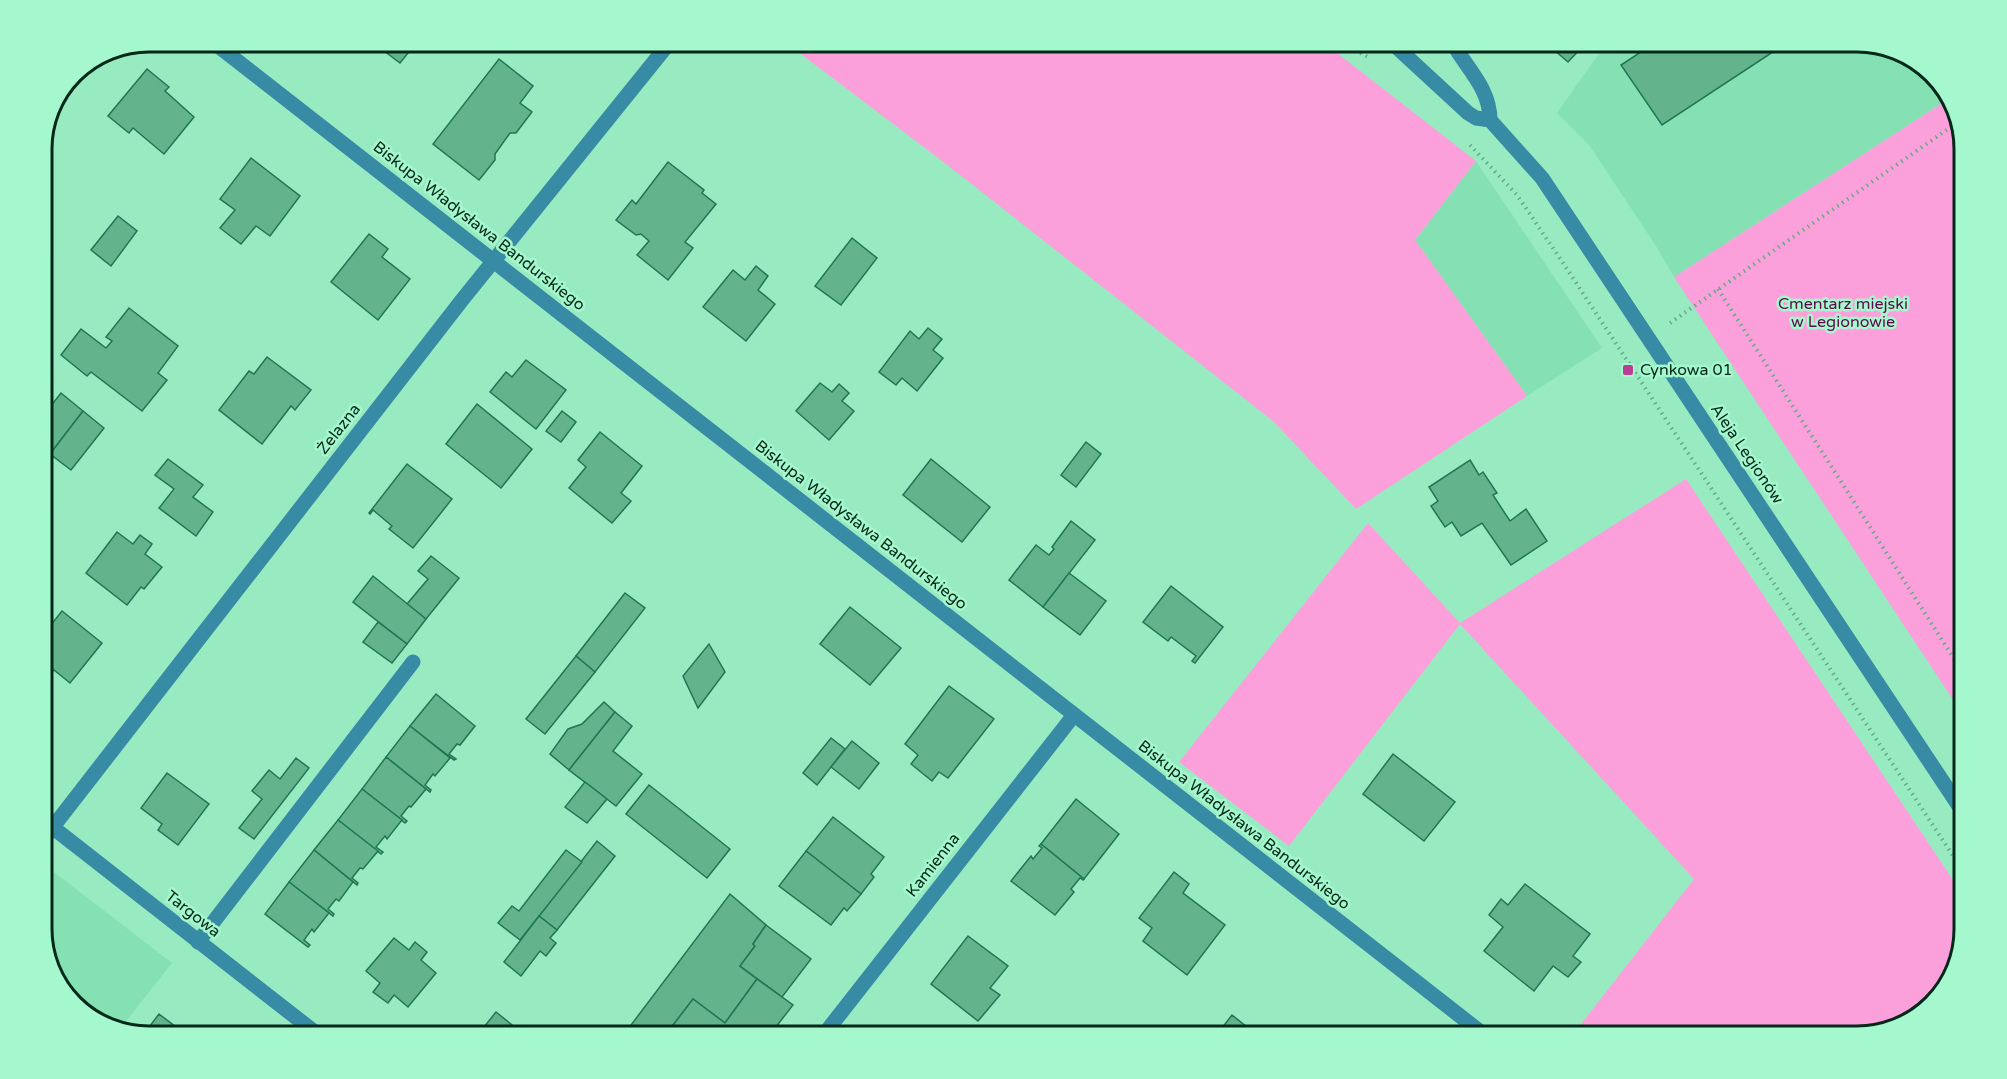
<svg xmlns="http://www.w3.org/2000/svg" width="2007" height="1079" font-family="'Varela Round',sans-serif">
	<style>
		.built { fill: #85e1b4 }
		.green { fill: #fba0da }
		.building { fill: #63b48d; stroke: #207754; stroke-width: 1.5 }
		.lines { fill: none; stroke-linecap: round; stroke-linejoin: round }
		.path { stroke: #66aa89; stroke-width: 4; stroke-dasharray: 1.5 4.5; stroke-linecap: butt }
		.minor { stroke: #388ba4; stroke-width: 15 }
		.poi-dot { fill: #b83f94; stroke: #a5f8ce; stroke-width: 2 }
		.labels { text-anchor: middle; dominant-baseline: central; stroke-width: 5; stroke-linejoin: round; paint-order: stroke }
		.street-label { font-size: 16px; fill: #042819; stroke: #a5f8ce }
		.park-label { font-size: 16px; fill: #5e0a49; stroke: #a5f8ce }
		.poi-label { font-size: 16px; fill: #042819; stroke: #a5f8ce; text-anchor: start }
		.rim { fill: none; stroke: #042819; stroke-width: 3 }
	</style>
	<rect width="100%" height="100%" fill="#98ebc1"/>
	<g class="built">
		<polygon points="1607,42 1857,42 1905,53 1946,89 1950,98 1674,277 1656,246 1589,145 1557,113"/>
		<polygon points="1476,161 1602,348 1527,396 1415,240"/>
		<polygon points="54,872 172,963 119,1030 102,1026 60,989 42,936 42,887"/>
	</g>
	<g class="green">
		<polygon points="785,42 1323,42 1476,161 1415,240 1527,396 1356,509 1273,421 950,167"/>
		<polygon points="1950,98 1965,143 1965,718 1674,277"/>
		<polygon points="1686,479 1965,898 1965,929 1954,977 1911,1022 1857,1037 1571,1037 1694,879 1460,624 1289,846 1179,762 1368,523 1460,623"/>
	</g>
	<g class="building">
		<polygon points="379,42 428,42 424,48 416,43 400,63 384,51 387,48"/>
		<polygon points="1545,42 1587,42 1568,62"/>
		<polygon points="1656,42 1788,42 1662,125 1621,65"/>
		<polygon points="499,59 533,86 520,103 532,112 516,133 510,133 495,154 495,160 479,180 433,144"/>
		<polygon points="147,69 169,87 165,91 194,117 164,154 133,128 129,133 108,116"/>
		<polygon points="251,158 300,196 270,236 256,226 241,244 220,228 235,210 220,199"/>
		<polygon points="668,162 704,190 702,193 716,204 685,242 693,248 668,280 637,255 649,241 641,234 636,235 616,220 632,200 636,204"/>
		<polygon points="118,216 137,231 111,266 91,250"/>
		<polygon points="369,234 388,249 382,257 410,279 378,320 331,282"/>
		<polygon points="852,238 877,258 841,305 815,286"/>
		<polygon points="756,266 768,276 758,290 775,304 746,341 703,307 733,270 745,280"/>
		<polygon points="129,308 178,346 158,373 167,380 142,411 91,372 87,376 61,355 81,329 106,348 112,341 106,337"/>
		<polygon points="928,328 942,339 933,350 943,358 917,391 902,378 896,385 879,372 910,331 919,339"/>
		<polygon points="267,357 311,390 295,410 291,406 262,444 219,410 249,371 254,374"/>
		<polygon points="526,360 566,390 536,429 490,392 506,372 512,377"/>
		<polygon points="820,383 832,392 839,384 849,393 842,401 854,411 829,440 796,411"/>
		<polygon points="61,393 83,411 50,454 42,448 42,417"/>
		<polygon points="477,404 532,449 501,488 446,444"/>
		<polygon points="83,411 104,428 71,470 50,454"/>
		<polygon points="562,411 576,422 561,442 546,431"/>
		<polygon points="600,432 642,466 621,493 631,501 612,523 569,488 586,467 578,460"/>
		<polygon points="1086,442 1101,454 1076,487 1061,475"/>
		<polygon points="168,459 203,485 193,497 213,512 196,536 159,508 174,489 155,475"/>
		<polygon points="931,459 990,507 962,542 903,495"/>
		<polygon points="1470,460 1479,475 1483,472 1497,493 1493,495 1510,521 1526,509 1547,541 1511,565 1482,523 1461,536 1452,522 1445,527 1431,506 1438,501 1429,487"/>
		<polygon points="407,464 452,499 413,548 389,529 392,526 373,510 370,514 369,513"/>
		<polygon points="1071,521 1095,540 1043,607 1009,580 1036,545 1049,555 1054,549 1052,547"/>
		<polygon points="117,532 133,544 140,535 152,544 145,554 162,567 144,589 141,587 127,605 86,573"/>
		<polygon points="431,556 459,578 426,619 407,604 428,579 418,571"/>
		<polygon points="1069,573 1106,601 1080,635 1043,607"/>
		<polygon points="373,576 426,619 407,644 353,602"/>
		<polygon points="1171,586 1223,627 1195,663 1192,661 1196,656 1171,637 1168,641 1143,622"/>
		<polygon points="625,593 645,608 595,672 576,656"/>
		<polygon points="850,607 901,648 870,685 820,644"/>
		<polygon points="62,611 102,643 70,683 54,670 50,674 42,668 42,636"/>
		<polygon points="378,622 407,644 392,663 363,642"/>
		<polygon points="709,644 725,672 698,708 683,676"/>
		<polygon points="576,656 595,672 545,734 526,719"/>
		<polygon points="949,686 994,719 948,778 939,772 932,781 911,764 918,755 905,744"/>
		<polygon points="436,694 475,726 460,745 457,744 449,754 456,759 454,760 410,726"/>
		<polygon points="604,702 615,712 569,770 550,754 568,729 582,724"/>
		<polygon points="615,712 632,726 613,751 642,774 616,806 569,770"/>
		<polygon points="410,726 450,758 435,776 433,774 425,785 431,790 430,792 386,757"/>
		<polygon points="831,738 845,749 817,785 803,773"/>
		<polygon points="852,741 879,763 859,789 831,767"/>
		<polygon points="1393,754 1455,802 1424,841 1363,794"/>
		<polygon points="386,757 426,789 411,807 409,806 401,816 407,821 405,823 362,789"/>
		<polygon points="296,758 309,768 254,839 239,828 262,799 252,791 269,770 280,779"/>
		<polygon points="167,773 209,804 178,845 158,830 162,824 141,808"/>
		<polygon points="585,782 607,799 587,823 565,807"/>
		<polygon points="649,785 730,849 707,878 626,814"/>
		<polygon points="362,789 402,820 387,839 385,836 376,847 383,852 381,854 338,820"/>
		<polygon points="1076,799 1119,834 1084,879 1041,844"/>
		<polygon points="833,817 884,857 871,874 874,877 861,894 806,851"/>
		<polygon points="338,820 378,851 363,869 360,868 352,878 358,883 357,885 314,850"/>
		<polygon points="597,841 615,856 557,930 539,916"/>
		<polygon points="1041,844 1084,879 1083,880 1080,878 1071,889 1074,892 1055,915 1011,881 1031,856 1033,859 1042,848 1039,846"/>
		<polygon points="314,850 353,882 339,901 336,899 328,909 334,914 333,916 289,882"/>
		<polygon points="566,850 582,862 520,940 498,923 512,906 519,911"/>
		<polygon points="806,851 861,894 847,911 844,908 831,925 779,886"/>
		<polygon points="1174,872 1189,884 1183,893 1225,925 1187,975 1143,941 1152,928 1139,918"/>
		<polygon points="289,882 329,913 314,932 312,929 304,940 310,945 308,947 265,914"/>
		<polygon points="1525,884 1590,934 1573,956 1581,962 1568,977 1553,966 1534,991 1484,951 1503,927 1489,915 1501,899 1508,905"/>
		<polygon points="730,894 766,925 753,944 755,946 740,966 757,979 725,1023 693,999 664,1037 622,1037"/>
		<polygon points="539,916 557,930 550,938 556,943 546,956 540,951 521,976 504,962"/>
		<polygon points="766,925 811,959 782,997 740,966 755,946 753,944"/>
		<polygon points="968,936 1008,966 990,988 1000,995 978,1021 931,984"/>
		<polygon points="394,938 409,950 415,942 427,952 421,960 436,973 408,1007 394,995 388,1003 373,992 380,983 366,971"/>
		<polygon points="757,979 793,1005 768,1037 664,1037 693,999 725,1023"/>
		<polygon points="496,1012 527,1037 476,1037"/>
		<polygon points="159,1014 176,1027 172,1032 179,1037 143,1035"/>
		<polygon points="1232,1015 1257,1035 1256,1037 1215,1037"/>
	</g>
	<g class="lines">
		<g class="path">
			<polyline points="1339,42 1368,57"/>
			<polyline points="1470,145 1517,195 1559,257 1965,874"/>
			<polyline points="1718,289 1965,676"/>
			<polyline points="1670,323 1958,122"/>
			<polyline points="1958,665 1965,662"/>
		</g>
		<g class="minor">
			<polyline points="213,42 1487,1037"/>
			<polyline points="1391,42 1468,113 1476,118 1490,120 1542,178 1965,815"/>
			<path d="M1452 42C1467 69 1490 88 1490 120"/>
			<polyline points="42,819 321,1037"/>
			<polyline points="42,841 462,300 670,42"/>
			<polyline points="198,942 413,662"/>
			<polyline points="822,1037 1074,715"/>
		</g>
	</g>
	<rect class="poi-dot" x="1622" y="364" width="12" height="12" rx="3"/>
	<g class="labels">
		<g class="street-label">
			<text transform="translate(479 226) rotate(38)">Biskupa Władysława Bandurskiego</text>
			<text transform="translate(339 429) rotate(-52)">Żelazna</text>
			<text transform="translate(1747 454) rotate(56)">Aleja Legionów</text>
			<text transform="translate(861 525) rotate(38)">Biskupa Władysława Bandurskiego</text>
			<text transform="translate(1244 825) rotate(38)">Biskupa Władysława Bandurskiego</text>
			<text transform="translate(933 865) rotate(-52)">Kamienna</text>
			<text transform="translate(193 914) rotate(38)">Targowa</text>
		</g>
		<g class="park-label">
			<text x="1843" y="304">Cmentarz miejski<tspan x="1843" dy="18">w Legionowie</tspan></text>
		</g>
		<g class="poi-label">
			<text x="1640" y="370">Cynkowa 01</text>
		</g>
	</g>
	<path d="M0 0H2007V1079H0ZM149 52H1857A97 97 0 0 1 1954 149V929A97 97 0 0 1 1857 1026H149A97 97 0 0 1 52 929V149A97 97 0 0 1 149 52Z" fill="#a5f8ce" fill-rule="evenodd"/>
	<path class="rim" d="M149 52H1857A97 97 0 0 1 1954 149V929A97 97 0 0 1 1857 1026H149A97 97 0 0 1 52 929V149A97 97 0 0 1 149 52Z"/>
</svg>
